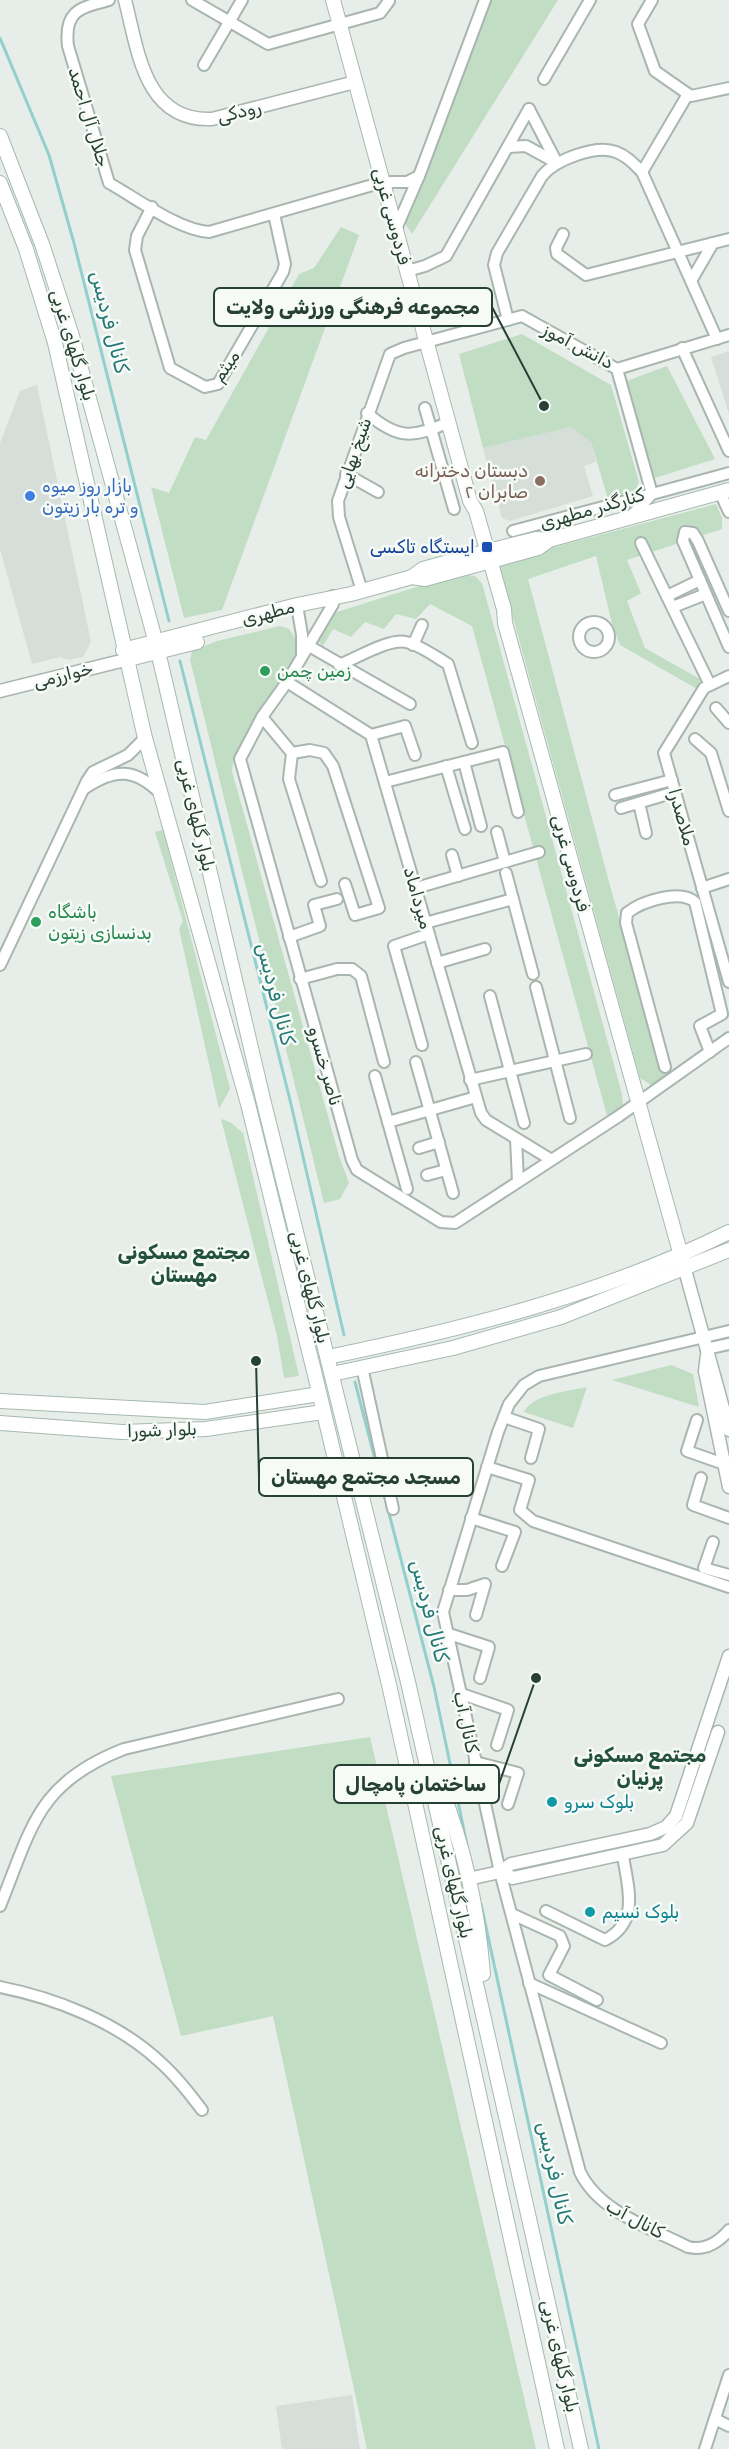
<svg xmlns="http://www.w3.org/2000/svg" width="729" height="2449" font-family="Rubik,Vazirmatn,sans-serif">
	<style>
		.built { fill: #d5ded8 }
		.green { fill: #c1ddc3 }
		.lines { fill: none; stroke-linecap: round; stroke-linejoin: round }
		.stream { stroke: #93cfcc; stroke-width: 3 }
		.minor-casing { stroke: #a9b6af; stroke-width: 14 }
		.tertiary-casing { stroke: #a9b6af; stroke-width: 15 }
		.secondary-casing { stroke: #a6b9af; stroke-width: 16 }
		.minor { stroke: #fff; stroke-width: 10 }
		.tertiary { stroke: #fff; stroke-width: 12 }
		.secondary { stroke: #fff; stroke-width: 14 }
		.education-dot { fill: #8d6e63; stroke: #f7fbf8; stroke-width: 2 }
		.shop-dot { fill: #3f7fe0; stroke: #f7fbf8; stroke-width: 2 }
		.transit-dot { fill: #1a4fb4; stroke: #f7fbf8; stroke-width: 2 }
		.leisure-dot { fill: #2e9e5b; stroke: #f7fbf8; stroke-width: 2 }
		.culture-dot { fill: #0f9aa8; stroke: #f7fbf8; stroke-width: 2 }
		.labels { text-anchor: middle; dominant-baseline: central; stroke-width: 5; stroke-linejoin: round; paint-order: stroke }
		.street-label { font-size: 18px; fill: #264034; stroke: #f7fbf8 }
		.education-label { font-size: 18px; fill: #785e54; stroke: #f7fbf8; text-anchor: end }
		.shop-label { font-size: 18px; fill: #366cbe; stroke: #f7fbf8; text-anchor: start }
		.transit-label { font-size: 18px; fill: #164399; stroke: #f7fbf8; text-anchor: end }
		.leisure-label { font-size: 18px; fill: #27864d; stroke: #f7fbf8; text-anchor: start }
		.culture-label { font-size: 18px; fill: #0d838f; stroke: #f7fbf8; text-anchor: start }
		.water-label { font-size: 20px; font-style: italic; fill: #247875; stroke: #f7fbf8 }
		.neighbourhood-label { font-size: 20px; font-weight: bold; fill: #23513c; stroke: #f7fbf8 }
		.leader { fill: none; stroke: #264034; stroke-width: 2 }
		.callout-dot { fill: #264034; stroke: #f7fbf8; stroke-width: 2 }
		.callout { fill: #f7fbf8; stroke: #264034; stroke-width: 2 }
		.callout-label { font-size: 20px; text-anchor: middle; font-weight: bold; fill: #264034 }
	</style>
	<rect width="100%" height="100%" fill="#e7eee9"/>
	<g class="built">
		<polygon points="729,351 729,414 711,357"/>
		<polygon points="37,385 91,642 83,657 69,660 60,657 32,664 0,549 0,443 20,391"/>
		<polygon points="571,427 591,442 596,462 584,466 593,496 510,521 502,518 483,448"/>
		<polygon points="352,2395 360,2449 282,2449 276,2406"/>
	</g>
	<g class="green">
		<polygon points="479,0 558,0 412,234 402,219"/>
		<polygon points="341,227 359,235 222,610 184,618 151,487 169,493 195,437 206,440 299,274 314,268"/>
		<polygon points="522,334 611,385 639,482 636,491 608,499 591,442 571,427 483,448 459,354"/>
		<polygon points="667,366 715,459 655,478 624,382"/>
		<polygon points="716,504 722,518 722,529 627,560 641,593 627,601 645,648 700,679 699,690 620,645 612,624 596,556 528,579 612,893 666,1076 651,1085 640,1078 499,567 506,560"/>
		<polygon points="467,575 475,576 482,583 622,1094 623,1108 608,1119 472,626 430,604 416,619 396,614 384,629 365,622 351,637 333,629 323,646 317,640 334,613 445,578"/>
		<polygon points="280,626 289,629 298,642 296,655 234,756 232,771 339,1156 349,1183 340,1199 324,1203 190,660 192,651 217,641"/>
		<polygon points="163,830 230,1089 219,1109 179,929 183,921 155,832"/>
		<polygon points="221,1119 230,1122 243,1133 299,1376 284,1378 277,1336"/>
		<polygon points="671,1365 693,1374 699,1407 612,1380"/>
		<path d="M587 1387 573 1428 524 1412C533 1394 569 1391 587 1387Z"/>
		<polygon points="370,1737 536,2449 367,2449 273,2016 181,2036 111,1776"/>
	</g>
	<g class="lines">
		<g class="stream">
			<polyline points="0,38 49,155 74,243 169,621"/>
			<polyline points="180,661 290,1100 344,1335"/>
			<polyline points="355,1382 434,1687 467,1845"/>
			<polyline points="481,1904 599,2449"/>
		</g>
		<g class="minor-casing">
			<g id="minor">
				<path d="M109 0C79 8 64 11 68 46L109 183C136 198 178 230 209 232L383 182H407L419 176"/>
				<polyline points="192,0 268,44 380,13 389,1"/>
				<polyline points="652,0 638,24 655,71 688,94"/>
				<polyline points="204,65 242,0"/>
				<polyline points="544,79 590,0"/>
				<polyline points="508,147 526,146 557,163 529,109"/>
				<polyline points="642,172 688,94 691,96 729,88"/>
				<polyline points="152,207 137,236 135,250 170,368 205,387 218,384 283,272 285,264 274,214"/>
				<polyline points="396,229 419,176 485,0"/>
				<polyline points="563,234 556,248 557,254 586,275 729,239"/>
				<polyline points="407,271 425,266 446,256 529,109"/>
				<polyline points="691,281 713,243"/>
				<path d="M508 320 494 265 497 253 542 176C555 160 596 144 616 152 627 156 634 164 642 172L717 339"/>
				<polyline points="682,348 729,451"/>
				<polyline points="425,408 454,509"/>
				<path d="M367 413C398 440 413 438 449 422"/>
				<polyline points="346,474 378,492"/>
				<polyline points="720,492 729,512"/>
				<polyline points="632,515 652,494 729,473"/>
				<polyline points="513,531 652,494 617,369"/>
				<polyline points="641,543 710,685"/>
				<polyline points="362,591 339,517 338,501 390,354 404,348 522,316 617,369 729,335"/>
				<polyline points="333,596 333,604 287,682 262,717 240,759 352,1160 357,1170 441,1222 455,1223 619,1116 729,1038"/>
				<polyline points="667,596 700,580"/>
				<polyline points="297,605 302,635 302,656"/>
				<polyline points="673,607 706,594"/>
				<polyline points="729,611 698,541 693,533 685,532 683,541 729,647"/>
				<circle cx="594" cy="637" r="15"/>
				<polyline points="413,645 422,625"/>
				<polyline points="309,646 410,704"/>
				<path d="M339 665C355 659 389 638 406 642 420 645 436 657 448 664L472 743"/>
				<polyline points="729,676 704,688 664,753 729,982"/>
				<polyline points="287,682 371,735 481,1113 486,1120 550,1159"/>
				<polyline points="716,708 729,723"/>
				<polyline points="262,717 292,753 289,779 321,881"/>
				<polyline points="371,735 405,726 415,755"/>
				<polyline points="695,739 711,753 729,811"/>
				<polyline points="292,753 310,750 324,753 333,766 379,908 355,915 345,884"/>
				<polyline points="464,762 481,826"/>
				<polyline points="446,766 465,829"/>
				<polyline points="385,782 503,752 518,812"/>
				<path d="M85 788C115 768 135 768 161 794"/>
				<polyline points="615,795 672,780"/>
				<polyline points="639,803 646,833"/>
				<polyline points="621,808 675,792"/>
				<polyline points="497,832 505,862"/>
				<polyline points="452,855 458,876"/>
				<polyline points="506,873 533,974"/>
				<polyline points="416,888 539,852"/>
				<polyline points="702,888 729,879"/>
				<polyline points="425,923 513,899"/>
				<polyline points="289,937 320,926 314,905 337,899"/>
				<polyline points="437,963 485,949"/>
				<polyline points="0,965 87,781 93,772 128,755 145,738"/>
				<polyline points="300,979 337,969 352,969 361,976 384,1062"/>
				<polyline points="536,987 570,1118"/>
				<polyline points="490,996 524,1123"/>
				<polyline points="422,1045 394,946 429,934"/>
				<polyline points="416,1062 453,1193"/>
				<path d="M665 1067 626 923 627 913C642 901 680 889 695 902L722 1014 700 1026 710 1052"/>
				<polyline points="375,1076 407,1189"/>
				<polyline points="470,1080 586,1054"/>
				<polyline points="388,1122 476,1097"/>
				<polyline points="516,1139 518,1181"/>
				<polyline points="419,1148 439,1142"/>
				<polyline points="427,1175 446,1170"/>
				<path d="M729 1331 539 1376 524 1385 509 1404 498 1432 443 1612 500 1872 580 2172C599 2212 651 2228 688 2247 705 2251 718 2243 729 2230"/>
				<polyline points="706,1349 729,1344"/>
				<polyline points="362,1367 393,1509"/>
				<polyline points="504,1417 539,1429 531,1458"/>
				<polyline points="697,1420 687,1451 724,1464"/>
				<polyline points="487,1467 529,1480 520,1510 533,1521 729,1587"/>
				<polyline points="701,1478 693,1505 729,1518"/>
				<polyline points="471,1518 515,1532 502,1566"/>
				<polyline points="713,1542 704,1568 729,1575"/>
				<polyline points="449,1590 467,1590 485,1584 476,1615"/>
				<polyline points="446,1633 489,1647 480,1678"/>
				<polyline points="459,1693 508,1710 497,1745"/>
				<polyline points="475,1762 518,1773 508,1804"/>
				<path d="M0 1906C32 1827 37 1783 124 1749L338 1699"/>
				<path d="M546 1911 605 1940C640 1922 628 1888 623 1856"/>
				<polyline points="512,1914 560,1936 564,1946 549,1975 597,2000"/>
				<polyline points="529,1983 661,2043"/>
				<path d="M0 1987C55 1998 117 2022 159 2061 176 2076 189 2093 202 2110"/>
				<polyline points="715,2419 729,2426"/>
				<polyline points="705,2449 729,2375"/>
			</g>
		</g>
		<g class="tertiary-casing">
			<g id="tertiary">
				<path d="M125 0C138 50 144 122 212 119L355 82"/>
				<polyline points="0,691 125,660"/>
				<polyline points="685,1270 729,1430"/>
				<polyline points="707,1355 705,1371 729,1487"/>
				<polyline points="500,1872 513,1878 663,1845 687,1823 718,1732"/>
				<polyline points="468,1879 500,1872 511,1864 650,1834 666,1827 676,1816 729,1656"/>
			</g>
		</g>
		<g class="secondary-casing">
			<g id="secondary">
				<polyline points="333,0 470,501 476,511 504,609 505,623 685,1270"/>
				<polyline points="0,136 42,244 72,336 156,643 263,1099 408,1682 581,2449"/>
				<polyline points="0,183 26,249 55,343 145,738 248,1104 314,1371 390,1689 557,2449"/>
				<polyline points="412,577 425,579 538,548 549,540 729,490"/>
				<polyline points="123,650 297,605 351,594 412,577 423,569 488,551 536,539 549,540"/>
				<polyline points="125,660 197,642"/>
				<path d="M328 1357C464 1329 604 1294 729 1232"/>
				<polyline points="332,1374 453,1348 561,1317 729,1250"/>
				<polyline points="0,1401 205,1412 319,1394"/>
				<polyline points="0,1423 122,1432 206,1429 323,1412"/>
				<path d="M440 1786C464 1846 478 1909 483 1974"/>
			</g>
		</g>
		<use href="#minor" class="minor"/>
		<use href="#tertiary" class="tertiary"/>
		<use href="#secondary" class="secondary"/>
	</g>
	<circle class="education-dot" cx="540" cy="481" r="6"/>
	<circle class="shop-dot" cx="30" cy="496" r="6"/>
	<rect class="transit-dot" x="481" y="541" width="12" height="12" rx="3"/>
	<g class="leisure-dot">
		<circle cx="265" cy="671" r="6"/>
		<circle cx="36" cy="922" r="6"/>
	</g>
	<g class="culture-dot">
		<circle cx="552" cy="1802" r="6"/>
		<circle cx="590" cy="1912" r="6"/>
	</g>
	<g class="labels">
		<g class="street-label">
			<text transform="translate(239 112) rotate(-14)">رودکی</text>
			<text transform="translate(89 117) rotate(73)">جلال آل احمد</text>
			<text transform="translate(392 216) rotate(75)">فردوسی غربی</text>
			<text transform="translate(73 345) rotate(73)">بلوار گلهای غربی</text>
			<text transform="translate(578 346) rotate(28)">دانش آموز</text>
			<text transform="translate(226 366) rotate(-55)">میثم</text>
			<text transform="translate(354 453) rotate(-71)">شیخ بهایی</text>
			<text transform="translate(592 509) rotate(-16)">کنارگذر مطهری</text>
			<text transform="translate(268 613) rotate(-15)">مطهری</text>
			<text transform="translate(63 675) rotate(-14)">خوارزمی</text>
			<text transform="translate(196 815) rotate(77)">بلوار گلهای غربی</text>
			<text transform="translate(682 817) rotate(74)">ملاصدرا</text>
			<text transform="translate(571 863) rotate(75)">فردوسی غربی</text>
			<text transform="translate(418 898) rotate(74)">میرداماد</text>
			<text transform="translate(325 1066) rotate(74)">ناصر خسرو</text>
			<text transform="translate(310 1287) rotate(76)">بلوار گلهای غربی</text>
			<text transform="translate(162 1430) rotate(-2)">بلوار شورا</text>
			<text transform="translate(466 1722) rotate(78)">کانال آب</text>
			<text transform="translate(454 1882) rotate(77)">بلوار گلهای غربی</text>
			<text transform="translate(635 2219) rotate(28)">کانال آب</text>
			<text transform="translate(560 2356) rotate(77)">بلوار گلهای غربی</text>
		</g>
		<g class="education-label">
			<text x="528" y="471">دبستان دخترانه<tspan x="528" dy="21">صابران ۲</tspan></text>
		</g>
		<g class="shop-label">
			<text x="42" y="486">بازار روز میوه<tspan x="42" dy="21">و تره بار زیتون</tspan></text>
		</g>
		<g class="transit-label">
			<text x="475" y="547">ایستگاه تاکسی</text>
		</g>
		<g class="leisure-label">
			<text x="277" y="671">زمین چمن</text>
			<text x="48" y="912">باشگاه<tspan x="48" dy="21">بدنسازی زیتون</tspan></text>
		</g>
		<g class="culture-label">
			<text x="564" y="1802">بلوک سرو</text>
			<text x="602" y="1912">بلوک نسیم</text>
		</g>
		<g class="water-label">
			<text transform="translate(110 322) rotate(76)">کانال فردیس</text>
			<text transform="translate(276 994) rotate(76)">کانال فردیس</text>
			<text transform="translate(430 1611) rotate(76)">کانال فردیس</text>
			<text transform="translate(555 2173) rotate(78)">کانال فردیس</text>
		</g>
		<g class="neighbourhood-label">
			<text x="184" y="1252">مجتمع مسکونی<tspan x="184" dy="23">مهستان</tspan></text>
			<text x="640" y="1755">مجتمع مسکونی<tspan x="640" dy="23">پرنیان</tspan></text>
		</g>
	</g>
	<path class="leader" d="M544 406L492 307M256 1361L259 1477M536 1678L499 1784"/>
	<g class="callout-dot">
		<circle cx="544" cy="406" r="6"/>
		<circle cx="256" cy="1361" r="6"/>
		<circle cx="536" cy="1678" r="6"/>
	</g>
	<g class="callout">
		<rect x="214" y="288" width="278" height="38" rx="6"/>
		<rect x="259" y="1458" width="214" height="38" rx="6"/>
		<rect x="334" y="1765" width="165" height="38" rx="6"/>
	</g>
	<g class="callout-label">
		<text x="353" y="314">مجموعه فرهنگی ورزشی ولایت</text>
		<text x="366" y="1484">مسجد مجتمع مهستان</text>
		<text x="416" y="1791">ساختمان پامچال</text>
	</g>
</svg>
